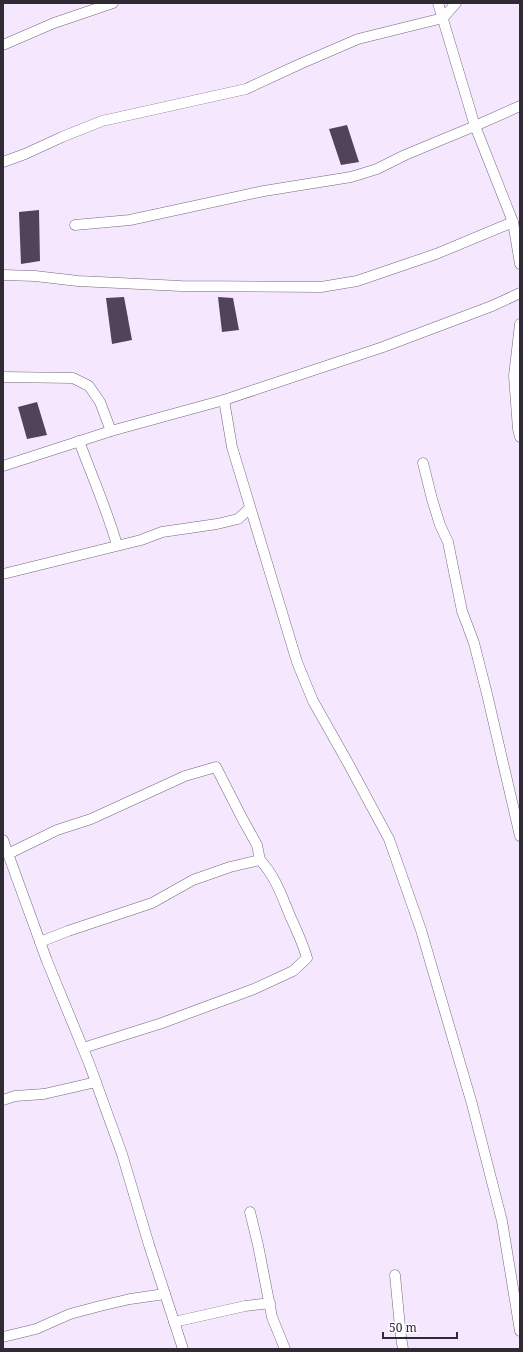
<svg xmlns="http://www.w3.org/2000/svg" width="523" height="1352" font-family="'Noto Serif',serif">
	<style>
		.building { fill: #50435a }
		.lines { fill: none; stroke-linecap: round; stroke-linejoin: round }
		.minor-casing { stroke: #74667e; stroke-width: 11 }
		.minor { stroke: #fff; stroke-width: 10 }
	</style>
	<rect width="100%" height="100%" fill="#f5e8fe"/>
	<g class="building">
		<polygon points="347,125 359,162 341,165 329,129"/>
		<polygon points="39,210 40,261 21,264 19,212"/>
		<polygon points="124,297 132,340 112,344 106,298"/>
		<polygon points="218,297 233,298 239,330 222,332"/>
		<polygon points="37,402 47,435 27,439 18,407"/>
	</g>
	<g class="lines">
		<g class="minor-casing">
			<g id="minor">
				<polyline points="438,3 475,126 513,222 520,264"/>
				<polyline points="3,45 54,23 113,3"/>
				<polyline points="3,162 25,154 62,137 102,121 246,89 300,64 358,39 443,18 456,3"/>
				<polyline points="75,225 130,220 264,191 351,177 377,169 405,155 475,126 520,106"/>
				<polyline points="3,275 35,276 78,281 181,286 321,287 357,281 436,254 513,222"/>
				<polyline points="520,324 514,376 518,429 520,437"/>
				<polyline points="3,377 73,378 89,386 100,402 111,431"/>
				<polyline points="224,400 232,447 297,662 313,701 348,763 389,839 421,930 472,1104 502,1221 520,1331"/>
				<path d="M79 441C92 476 107 510 117 545"/>
				<polyline points="423,463 432,499 440,525 448,542 462,611 474,643 487,694 520,836"/>
				<polyline points="3,466 111,431 224,400 383,347 492,306 520,293"/>
				<polyline points="3,574 141,540 162,532 217,524 238,519 250,508"/>
				<polyline points="3,840 47,961 89,1063 122,1154 149,1245 183,1349"/>
				<polyline points="8,854 57,830 91,819 185,776 216,767 242,818 257,845 260,860"/>
				<path d="M40 942 68 931 152 903 193 880 230 867 260 860C276 877 282 897 291 918 297 931 303 944 307 958L293 971 254 989 162 1023 83 1048"/>
				<polyline points="3,1100 15,1096 44,1094 96,1082"/>
				<polyline points="250,1212 258,1245 272,1317 285,1349"/>
				<polyline points="395,1275 401,1337 403,1349"/>
				<polyline points="174,1322 245,1306 270,1303"/>
				<polyline points="3,1337 36,1329 70,1314 100,1306 130,1299 165,1294"/>
			</g>
		</g>
		<use href="#minor" class="minor"/>
	</g>
	<rect width="523" height="1352" fill="none" stroke="#302a34" stroke-width="8"/>
	<path d="M383 1332v6h74v-6" fill="none" stroke="#302a34" stroke-width="2"/>
	<text x="389" y="1332" font-size="12" fill="#302a34" stroke="#fcf9ff" stroke-width="3" paint-order="stroke">50 m</text>
</svg>
